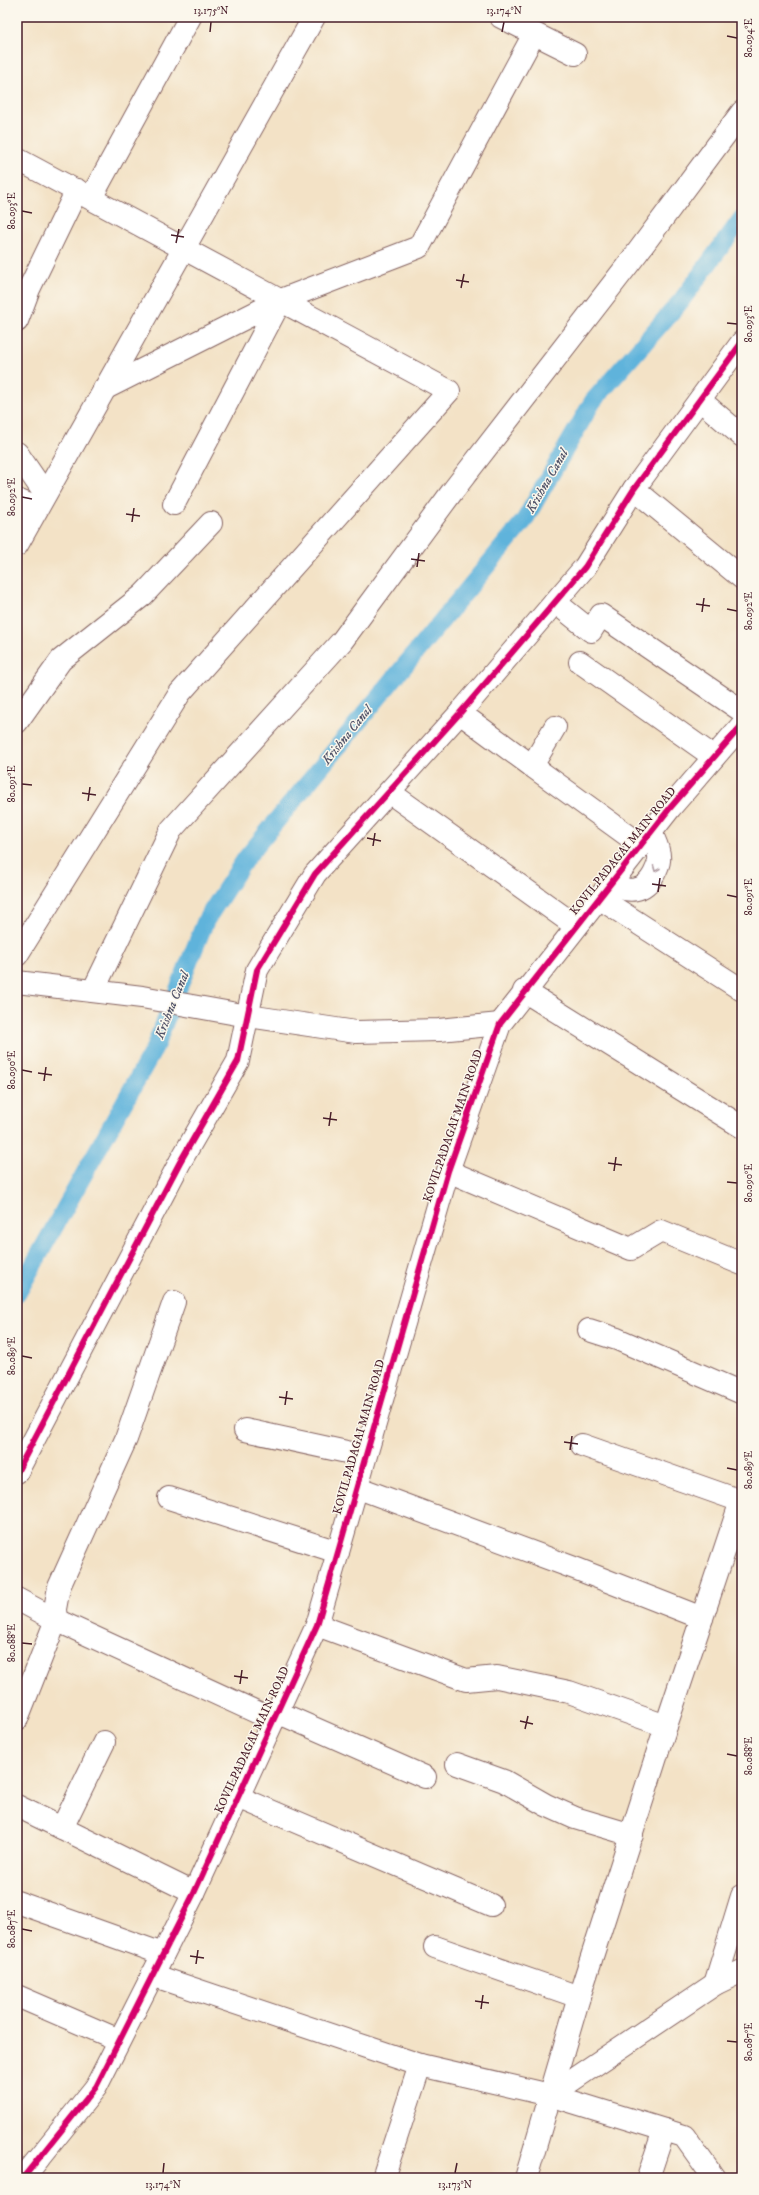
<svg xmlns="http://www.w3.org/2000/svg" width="759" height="2195" font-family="'IM FELL DW Pica',serif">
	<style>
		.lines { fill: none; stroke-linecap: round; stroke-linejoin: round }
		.canal { stroke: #5fb3db; stroke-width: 18 }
		.minor-casing { stroke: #856361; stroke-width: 24 }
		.minor { stroke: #fff; stroke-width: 22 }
		.cycleway-casing { stroke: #fbf7ec; stroke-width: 8 }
		.cycleway { stroke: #d6006c; stroke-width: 6 }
		.oneway { stroke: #ae9aa0 }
		.ticks { fill: none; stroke: #4a1f2b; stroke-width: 1.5 }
		.labels { text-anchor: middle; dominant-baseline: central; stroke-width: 3; stroke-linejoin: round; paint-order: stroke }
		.street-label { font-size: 12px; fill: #4a1f2b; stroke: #fbf7ec }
		.water-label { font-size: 13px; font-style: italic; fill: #515369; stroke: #fbf7ec }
		.neatline { fill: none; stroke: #4a1f2b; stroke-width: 1.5 }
		.ticks-label { font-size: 10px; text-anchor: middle; fill: #4a1f2b }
	</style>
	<rect width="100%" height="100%" fill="#fbf7ec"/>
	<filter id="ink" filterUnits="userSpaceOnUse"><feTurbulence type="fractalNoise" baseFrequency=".025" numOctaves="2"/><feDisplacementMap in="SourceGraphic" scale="8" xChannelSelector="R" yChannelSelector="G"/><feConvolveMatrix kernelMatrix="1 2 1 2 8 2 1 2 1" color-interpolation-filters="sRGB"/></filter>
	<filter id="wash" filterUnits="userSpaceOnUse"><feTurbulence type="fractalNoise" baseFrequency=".012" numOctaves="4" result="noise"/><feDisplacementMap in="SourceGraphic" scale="16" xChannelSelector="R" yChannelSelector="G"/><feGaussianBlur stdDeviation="0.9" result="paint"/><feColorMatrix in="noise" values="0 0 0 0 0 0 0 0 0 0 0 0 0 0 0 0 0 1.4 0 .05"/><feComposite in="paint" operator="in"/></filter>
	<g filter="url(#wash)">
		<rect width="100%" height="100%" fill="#f3e2c6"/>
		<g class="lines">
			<polyline class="canal" points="17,1294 154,1049 206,920 246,858 524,521 593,401 681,301 742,218"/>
		</g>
	</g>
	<g filter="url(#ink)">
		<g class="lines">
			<g class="minor-casing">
				<g id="minor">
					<polyline points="501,17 575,54"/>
					<polyline points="17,159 449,391 180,693 17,955"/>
					<polyline points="91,198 190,17"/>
					<polyline points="17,321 29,289 77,190"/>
					<polyline points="104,389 281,300 419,247 534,34"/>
					<polyline points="700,400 742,436"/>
					<polyline points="17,453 45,494"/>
					<polyline points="634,489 742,578"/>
					<polyline points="17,500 37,508"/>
					<polyline points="174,504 281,300"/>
					<polyline points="17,545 314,17"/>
					<polyline points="555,602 591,631 601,615 742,711"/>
					<polyline points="580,662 714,757"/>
					<polyline points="460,713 532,766"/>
					<polyline points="17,722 61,660 143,595 211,523"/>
					<polyline points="555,727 532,766 641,845"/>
					<polyline points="389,792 576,926"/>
					<path d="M610 884C628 893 644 893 654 874 657 868 660 862 659 856 659 848 654 840 651 832"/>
					<polyline points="599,898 742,990"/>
					<polyline points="17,982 142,997 248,1016 356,1032 439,1030 500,1024"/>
					<polyline points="93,991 171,830 342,641 452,492 637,253 742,112"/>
					<polyline points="524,991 742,1127"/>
					<polyline points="448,1171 631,1249 661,1231 742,1264"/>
					<polyline points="589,1330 617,1339 742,1393"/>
					<polyline points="245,1430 365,1456"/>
					<polyline points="582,1445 741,1501"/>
					<polyline points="17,1472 180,1162 238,1061 257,970 315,874 460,713 585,567 634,489 742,342"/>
					<polyline points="356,1487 577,1569 702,1618"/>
					<polyline points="169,1498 338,1552"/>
					<polyline points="17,1599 56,1620 274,1720"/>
					<polyline points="317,1625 466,1680 497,1677 569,1692 666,1726"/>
					<polyline points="277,1712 425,1777"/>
					<polyline points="17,1719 56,1620 55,1609 59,1587 126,1439 174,1302"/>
					<polyline points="457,1764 504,1781 546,1805 575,1818 632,1835"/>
					<polyline points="238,1797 491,1905"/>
					<polyline points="17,1806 194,1893"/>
					<polyline points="62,1828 104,1742"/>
					<polyline points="17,1902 163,1954"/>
					<polyline points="435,1947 579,1997"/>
					<polyline points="152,1975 420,2065 550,2095 684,2136 714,2178"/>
					<polyline points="715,1984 742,1896"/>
					<polyline points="17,1996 119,2040"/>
					<polyline points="550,2095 715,1984 742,1971"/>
					<polyline points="23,2178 96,2087 194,1893 317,1625 448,1171 500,1024 670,808 742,725"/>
					<polyline points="383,2178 420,2065"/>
					<polyline points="526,2178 579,1997 666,1726 742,1498"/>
					<polyline points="648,2178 664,2130"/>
				</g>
			</g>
			<use href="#minor" class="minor"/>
			<g class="cycleway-casing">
				<g id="cycleway">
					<polyline points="17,1472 180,1162 238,1061 257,970 315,874 460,713 585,567 634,489 742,342"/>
					<polyline points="23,2178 96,2087 194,1893 317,1625 448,1171 500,1024 670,808 742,725"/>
				</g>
			</g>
			<use href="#cycleway" class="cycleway"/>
		</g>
		<defs><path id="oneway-chevron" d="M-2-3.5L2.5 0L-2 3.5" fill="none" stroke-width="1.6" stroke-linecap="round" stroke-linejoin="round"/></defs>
		<use class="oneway" href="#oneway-chevron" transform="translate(656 869) rotate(112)"/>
	</g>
	<path class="ticks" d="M210 32 211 22M502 32 504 22M727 36 737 38M22 211 32 213M171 235 184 237M176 243 179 229M456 280 469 282M461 288 464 274M727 323 737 324M22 497 32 499M126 514 140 516M132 522 134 508M411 559 425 561M417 567 419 553M696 604 710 606M727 609 737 611M702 612 704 598M22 784 32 785M82 793 96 795M88 801 90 787M367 838 381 841M373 846 375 833M652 884 666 886M658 892 660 878M727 895 737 897M22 1070 32 1072M38 1073 52 1075M44 1081 46 1067M323 1118 337 1120M329 1126 331 1112M608 1163 622 1165M614 1171 616 1157M727 1182 737 1183M22 1356 32 1358M279 1397 293 1399M285 1405 287 1391M564 1442 578 1444M570 1450 572 1436M727 1468 737 1470M22 1643 32 1644M234 1676 248 1678M240 1684 242 1670M520 1721 533 1724M525 1729 528 1716M727 1754 737 1756M22 1929 32 1931M190 1956 204 1958M196 1964 198 1950M475 2001 489 2003M481 2009 483 1995M727 2041 737 2042M163 2173 164 2163M455 2173 457 2163"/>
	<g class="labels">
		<g class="street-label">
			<text transform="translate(623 851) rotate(-51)">KOVILPADAGAI MAIN ROAD</text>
			<text transform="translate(453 1126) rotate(-71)">KOVILPADAGAI MAIN ROAD</text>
			<text transform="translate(359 1437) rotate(-74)">KOVILPADAGAI MAIN ROAD</text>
			<text transform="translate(252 1740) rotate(-65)">KOVILPADAGAI MAIN ROAD</text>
		</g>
		<g class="water-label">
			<text transform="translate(547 481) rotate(-60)">Krishna Canal</text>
			<text transform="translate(347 735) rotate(-51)">Krishna Canal</text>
			<text transform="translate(172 1005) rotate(-68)">Krishna Canal</text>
		</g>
	</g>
	<rect width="759" height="2195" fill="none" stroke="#fbf7ec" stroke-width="44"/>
	<rect x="22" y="22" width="715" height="2151" class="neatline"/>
	<g class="ticks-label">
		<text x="211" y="14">13.175°N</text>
		<text x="504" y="14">13.174°N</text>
		<text transform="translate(748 38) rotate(-90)" y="4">80.094°E</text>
		<text transform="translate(11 211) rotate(-90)" y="4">80.093°E</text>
		<text transform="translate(748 324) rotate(-90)" y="4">80.093°E</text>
		<text transform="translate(11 497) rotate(-90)" y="4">80.092°E</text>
		<text transform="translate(748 611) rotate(-90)" y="4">80.092°E</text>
		<text transform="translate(11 784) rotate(-90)" y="4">80.091°E</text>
		<text transform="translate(748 897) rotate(-90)" y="4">80.091°E</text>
		<text transform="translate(11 1070) rotate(-90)" y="4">80.090°E</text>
		<text transform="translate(748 1183) rotate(-90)" y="4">80.090°E</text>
		<text transform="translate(11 1356) rotate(-90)" y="4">80.089°E</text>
		<text transform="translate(748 1470) rotate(-90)" y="4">80.089°E</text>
		<text transform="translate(11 1643) rotate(-90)" y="4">80.088°E</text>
		<text transform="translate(748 1756) rotate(-90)" y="4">80.088°E</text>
		<text transform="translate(11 1929) rotate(-90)" y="4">80.087°E</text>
		<text transform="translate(748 2042) rotate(-90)" y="4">80.087°E</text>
		<text x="163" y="2188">13.174°N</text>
		<text x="455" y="2188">13.173°N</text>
	</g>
</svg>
